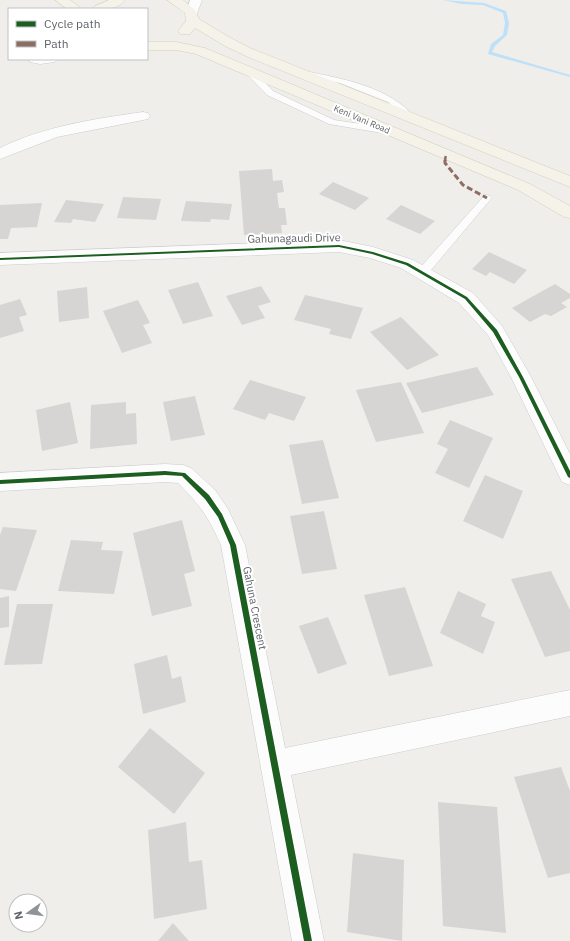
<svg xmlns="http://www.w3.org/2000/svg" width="570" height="941" font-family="'IBM Plex Sans',sans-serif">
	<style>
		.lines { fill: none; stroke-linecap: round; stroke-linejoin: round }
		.stream { fill: #bfe0f9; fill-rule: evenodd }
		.building { fill: #d6d5d3 }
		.service-casing { stroke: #cbcccc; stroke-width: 1 }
		.minor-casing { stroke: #cbcccc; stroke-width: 1 }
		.secondary-casing { stroke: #cacacb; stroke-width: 1 }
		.primary-casing { stroke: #d7ceb8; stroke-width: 1 }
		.service { fill: #fdfcfc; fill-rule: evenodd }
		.minor { fill: #fdfcfc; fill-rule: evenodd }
		.secondary { fill: #fdfcfc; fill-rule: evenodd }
		.primary { fill: #f4f2e9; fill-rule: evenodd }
		.quiet-far1 { stroke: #8d6e63; stroke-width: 2.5; stroke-dasharray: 5 2.5; stroke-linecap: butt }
		.quiet { stroke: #8d6e63; stroke-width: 3; stroke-dasharray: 6 3; stroke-linecap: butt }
		.cycleway-casing { stroke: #fff; stroke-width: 3 }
		.cycleway { fill: #1b5e20; fill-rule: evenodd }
		.labels { text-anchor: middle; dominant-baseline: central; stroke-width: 4; stroke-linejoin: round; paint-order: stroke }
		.far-street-label { font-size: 9px; fill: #5f6368; stroke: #fff }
		.street-label { font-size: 11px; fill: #5f6368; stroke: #fff }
	</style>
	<rect width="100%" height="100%" fill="#efeeea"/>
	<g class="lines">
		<polygon class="stream" points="443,0 484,3 506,11 509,23 507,35 495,46 492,52 570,75 570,77 488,54 491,44 503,35 505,23 503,13 483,5 462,4"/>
	</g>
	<g class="building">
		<polygon points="272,169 273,181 282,180 284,192 277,193 279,208 285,208 287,225 281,225 282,233 244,235 239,171"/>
		<polygon points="333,182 369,198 355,210 319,194"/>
		<polygon points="123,197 161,199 156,220 117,218"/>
		<polygon points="66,200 104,204 95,222 73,219 71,223 54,222"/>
		<polygon points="186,201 232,204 229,220 211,219 210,222 181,221"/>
		<polygon points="42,203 37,227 11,228 8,239 0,239 0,205"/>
		<polygon points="401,205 435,221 420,234 386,219"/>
		<polygon points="489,252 527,270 514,284 490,272 486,276 472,269"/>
		<polygon points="198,282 213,316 183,324 168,290"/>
		<polygon points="555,284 570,294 570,298 561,303 567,307 551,316 545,314 530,322 512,308"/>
		<polygon points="261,286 271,302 258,306 265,318 242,325 226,296"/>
		<polygon points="87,287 89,318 59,322 57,291"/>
		<polygon points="305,295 363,308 351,339 329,334 331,329 294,320"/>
		<polygon points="20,299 27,315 19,317 24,331 0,338 0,305"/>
		<polygon points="138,300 150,323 143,325 152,343 122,353 103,311"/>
		<polygon points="401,317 439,355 407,370 370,332"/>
		<polygon points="477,367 494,395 422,413 406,383"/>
		<polygon points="250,380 306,397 294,421 269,413 265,420 233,409"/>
		<polygon points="401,382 424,433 376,442 356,390"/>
		<polygon points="195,396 205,435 171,441 163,402"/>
		<polygon points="70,402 78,443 42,451 36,410"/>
		<polygon points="126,402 126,414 136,413 137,444 90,449 91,405"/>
		<polygon points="450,420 493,438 469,488 435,473 448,449 437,444"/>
		<polygon points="323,440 339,498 302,504 289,445"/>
		<polygon points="485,475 523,491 503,539 463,521"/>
		<polygon points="324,511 337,569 302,574 290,516"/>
		<polygon points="182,520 195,571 184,574 192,606 152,616 133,533"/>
		<polygon points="3,527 37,530 16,591 0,589 0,535"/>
		<polygon points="71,540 103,542 101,550 123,551 114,594 58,591"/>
		<polygon points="551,571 570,610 570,651 545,657 511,579"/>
		<polygon points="405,587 433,666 389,676 364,595"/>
		<polygon points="458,591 486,604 481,616 495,622 483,654 440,633"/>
		<polygon points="9,596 9,627 0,628 0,598"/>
		<polygon points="17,604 53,604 42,664 4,665"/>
		<polygon points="328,617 347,664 318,674 299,626"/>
		<polygon points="167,655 172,679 181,676 186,702 143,714 134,664"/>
		<polygon points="150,728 205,773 174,814 118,767"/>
		<polygon points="561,767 570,791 570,873 548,878 514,777"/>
		<polygon points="438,802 497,807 506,933 443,926"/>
		<polygon points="186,822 189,862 202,860 207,909 154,919 148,830"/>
		<polygon points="353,853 404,860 402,941 347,932"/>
		<polygon points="173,923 189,941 158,941"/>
	</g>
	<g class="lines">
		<g class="service-casing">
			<g id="service">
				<polygon points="246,69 252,69 273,91 334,120 388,128 392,131 388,134 329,124 267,95 246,73 245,71"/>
				<path d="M301 71H304C340 78 391 87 415 118L414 120H408L388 102 340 83 301 75 300 73Z"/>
				<polygon points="487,195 490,196 492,198 490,200 426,276 418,276 417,273 418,270 484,196"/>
			</g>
		</g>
		<g class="minor-casing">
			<g id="minor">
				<polygon points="28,59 57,59 55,62 40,64 30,62"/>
				<path d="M143 112 148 113 150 116 148 119 57 137 0 159V148C45 126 94 119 143 112Z"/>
				<polygon points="339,240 373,247 413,260 473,293 502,326 531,377 570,454 570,485 562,482 511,377 488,335 459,303 401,268 370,258 339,252 0,265 0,253"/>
				<path d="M165 464 183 465 191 468 215 490 228 509 245 545 285 748 570 690V716L291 775 324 941H292L221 545C208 516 200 505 178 483L165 482 0 491V473Z"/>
			</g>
		</g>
		<g class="secondary-casing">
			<polygon id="secondary" points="190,0 202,0 196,16 188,16 186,13"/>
		</g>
		<g class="primary-casing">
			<g id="primary">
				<polygon points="55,0 70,0 82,9 67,9"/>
				<path d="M109 0H125C118 10 104 9 93 9L95 6Z"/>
				<polygon points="167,0 183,0 195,10 199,19 227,36 250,48 570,176 570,187 248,57 225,46 195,28 190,34 180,34 178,31 186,21 185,13"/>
				<polygon points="147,42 176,42 205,48 530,184 570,206 570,218 564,217 518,190 196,54 176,50 147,50"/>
			</g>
		</g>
		<use href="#service" class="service"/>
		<use href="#minor" class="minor"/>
		<use href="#secondary" class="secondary"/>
		<use href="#primary" class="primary"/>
		<polyline class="quiet-far1" points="445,161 446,154"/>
		<polyline class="quiet" points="445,160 445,163 463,185 487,198"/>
		<g class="cycleway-casing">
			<g id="cycleway">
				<polygon points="339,245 373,252 408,263 467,297 497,330 523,377 570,471 570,478 568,477 519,377 493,332 465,299 406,265 372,254 339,247 0,260 0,258"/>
				<polygon points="165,471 185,473 209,495 222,514 236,545 312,941 304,941 230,545 218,517 205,499 182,476 165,475 0,484 0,480"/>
			</g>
		</g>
		<use href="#cycleway" class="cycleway"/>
	</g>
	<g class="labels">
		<g class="far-street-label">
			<text transform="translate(362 119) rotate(23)">Keni Vani Road</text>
		</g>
		<g class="street-label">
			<text transform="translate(294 238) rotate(-1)">Gahunagaudi Drive</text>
			<text transform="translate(255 608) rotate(79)">Gahuna Crescent</text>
		</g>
	</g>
	<rect x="8" y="8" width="140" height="52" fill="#ffffff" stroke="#bfc1c3"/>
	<rect x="16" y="21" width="20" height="6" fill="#1b5e20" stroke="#bfc1c3"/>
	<text x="44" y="28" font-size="12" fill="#5f6368">Cycle path</text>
	<rect x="16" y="41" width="20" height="6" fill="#8d6e63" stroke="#bfc1c3"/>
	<text x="44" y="48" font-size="12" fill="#5f6368">Path</text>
	<g transform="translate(28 913) rotate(256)"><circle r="19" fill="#ffffff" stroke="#bfc1c3"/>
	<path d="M0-3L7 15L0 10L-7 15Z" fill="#919496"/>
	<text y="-6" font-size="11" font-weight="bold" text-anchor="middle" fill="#5f6368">N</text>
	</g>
</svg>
